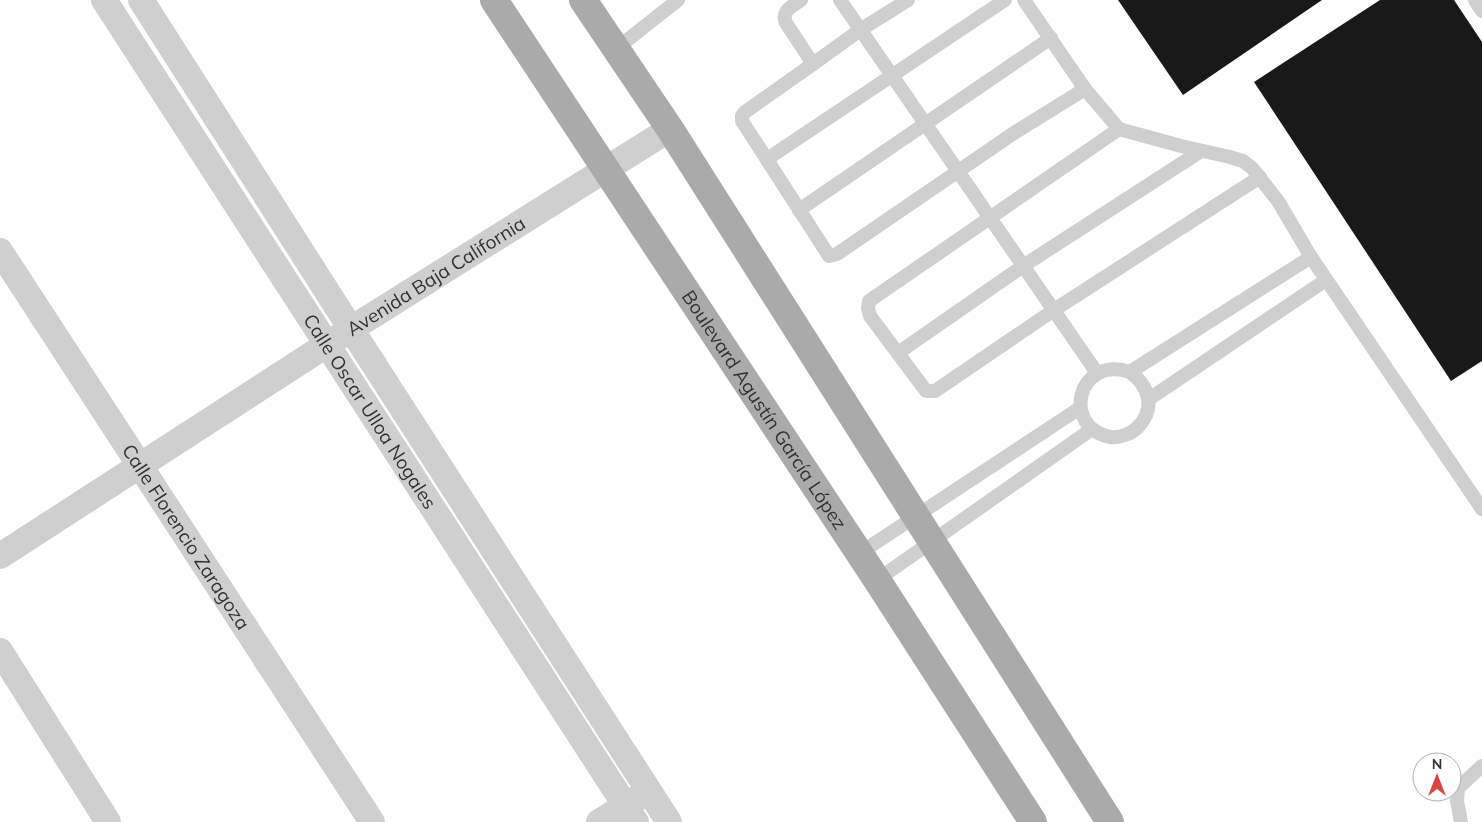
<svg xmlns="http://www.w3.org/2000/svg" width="1482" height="822" font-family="Mulish,sans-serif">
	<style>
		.building { fill: #191919 }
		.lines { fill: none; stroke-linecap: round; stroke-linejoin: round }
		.service { stroke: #cfcfcf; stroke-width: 14 }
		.minor { stroke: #cfcfcf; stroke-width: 26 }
		.primary { stroke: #aaa; stroke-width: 28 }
		.labels { text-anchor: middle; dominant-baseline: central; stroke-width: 5; stroke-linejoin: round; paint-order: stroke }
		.street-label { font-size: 19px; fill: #323232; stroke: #fff }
	</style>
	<rect width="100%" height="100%" fill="#fff"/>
	<g class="building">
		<polygon points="1118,0 1322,0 1183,95"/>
		<polygon points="1380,0 1454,0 1482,42 1482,361 1451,381 1254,82"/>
	</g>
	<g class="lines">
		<g class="service">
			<path d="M801 0C791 7 781 11 786 23L813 64 860 30 908 0"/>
			<polyline points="840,0 1097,373"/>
			<polyline points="1475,0 1482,11"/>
			<polyline points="616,49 678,0"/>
			<polyline points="813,64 745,112 742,116 742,121 829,256 837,254 1014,133 1085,89 1024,0"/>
			<polyline points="1085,89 1119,129 1181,146 1230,157 1243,161 1252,168 1278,201 1311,257 1482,509"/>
			<polyline points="1119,129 869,301 868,308 870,316 926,391 935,391 1054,310 1260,177"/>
			<polyline points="767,159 1005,0"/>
			<polyline points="799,210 1051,38"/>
			<polyline points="898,353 1023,266 1201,151"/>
			<path d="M1130 372C1149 386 1156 408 1138 427 1131 434 1120 438 1110 437 1061 427 1077 355 1130 372L1311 257"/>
			<polyline points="1149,399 1326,280"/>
			<polyline points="860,553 1080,408"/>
			<polyline points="877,580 1092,429"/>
			<polyline points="1461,822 1457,801 1458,788 1482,766"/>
		</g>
		<g class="minor">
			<path id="s1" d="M104 0 636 822"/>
			<polyline points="141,0 351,329 669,822"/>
			<path id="s2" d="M0 251 372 822"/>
			<path id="s3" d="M0 556 351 329 670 129"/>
			<polyline points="0,651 108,822"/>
			<polyline points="599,822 639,797"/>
		</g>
		<g class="primary">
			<path id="s4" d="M494 0 877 580 1033 822"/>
			<polyline points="583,0 670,129 1110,822"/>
		</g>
	</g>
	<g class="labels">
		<g class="street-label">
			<text stroke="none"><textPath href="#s3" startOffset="518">Avenida Baja California</textPath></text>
			<text stroke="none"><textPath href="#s4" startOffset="491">Boulevard Agustín García López</textPath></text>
			<text stroke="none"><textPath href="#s1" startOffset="490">Calle Oscar Ulloa Nogales</textPath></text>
			<text stroke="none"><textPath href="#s2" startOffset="341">Calle Florencio Zaragoza</textPath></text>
		</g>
	</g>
	<g transform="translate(1437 777)"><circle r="24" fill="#ffffff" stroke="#adadad"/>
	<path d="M0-4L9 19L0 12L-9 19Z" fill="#d94446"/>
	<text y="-8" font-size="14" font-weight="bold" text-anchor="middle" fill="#323232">N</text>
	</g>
</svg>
